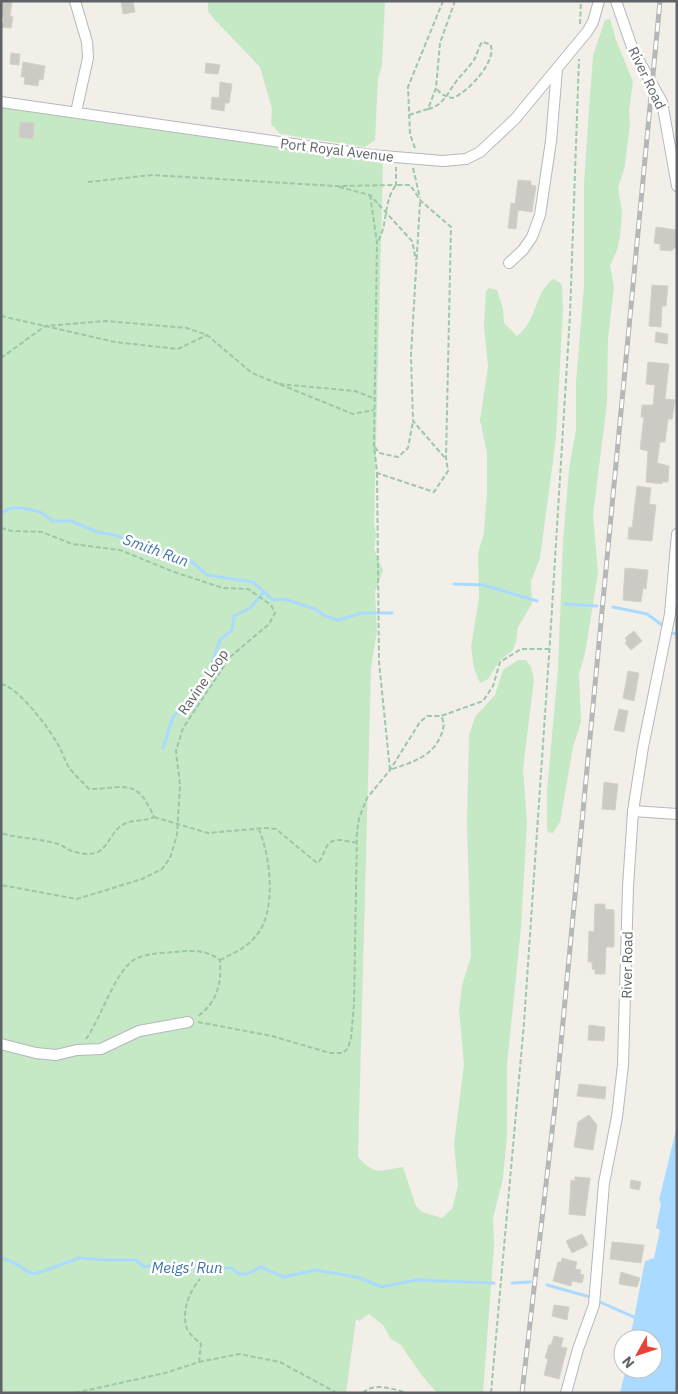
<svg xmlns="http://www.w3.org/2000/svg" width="678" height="1394" font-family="'IBM Plex Sans',sans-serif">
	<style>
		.green { fill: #c5e8c5 }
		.water { fill: #aadaff }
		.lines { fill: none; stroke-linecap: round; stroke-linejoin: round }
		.stream { stroke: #aadaff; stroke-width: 3 }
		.building { fill: #cccac5; stroke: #d6d1c6 }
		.minor-casing { stroke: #b5b8bc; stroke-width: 12 }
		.path { stroke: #9cc7a9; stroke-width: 2; stroke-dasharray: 5 2.5; stroke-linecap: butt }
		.minor { stroke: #fff; stroke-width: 10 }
		.rail-casing { stroke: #b6b7b8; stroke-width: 5 }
		.rail { stroke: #fff; stroke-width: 3; stroke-dasharray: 9; stroke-linecap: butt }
		.labels { text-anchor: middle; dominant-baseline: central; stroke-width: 5; stroke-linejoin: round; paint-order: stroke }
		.street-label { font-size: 14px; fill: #5f6368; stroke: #fff }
		.water-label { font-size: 15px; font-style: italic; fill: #4174aa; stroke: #fff }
	</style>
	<rect width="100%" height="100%" fill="#f1efe8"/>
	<g class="green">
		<polygon points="208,1 385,1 382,66 378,78 375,140 365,147 280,134 271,124 272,109 260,67 213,18 208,11"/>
		<polygon points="610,19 616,40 633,82 629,110 630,123 625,165 618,188 622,212 620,237 617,250 610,266 614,287 608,338 607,403 593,515 598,573 585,653 579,674 581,722 573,747 560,822 553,833 548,832 547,828 547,791 558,669 563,542 569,469 576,430 576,383 584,285 584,185 588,124 593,56 605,20"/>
		<path d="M1 107 383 158 374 523 376 535 374 549 383 570 375 592 377 631 371 668 358 1157C376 1177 381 1170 403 1167L416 1206 422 1212 442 1218 452 1209 458 1186 454 1144 464 1064 459 1009 462 986 471 956 467 823 469 736 475 717 495 695 503 670 518 660H526L531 667 534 680 523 769 527 823 521 927 507 1065V1136L503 1178 493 1218 494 1246 483 1393H437L420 1373 401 1345 390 1338 384 1326 369 1314 359 1321 356 1319 346 1393H1Z"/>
		<path d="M553 279 561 283 562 287 563 310 556 438 540 558 531 581 532 604 518 627 516 642 512 651 500 660 488 679 480 683 474 668 471 647 479 598 478 554 484 532 487 492V453L480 420 488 367 484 326 486 291 489 288 497 290 503 309 504 323 517 336C537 322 534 293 553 279Z"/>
	</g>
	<polygon class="water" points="677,1126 677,1393 620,1393 626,1369 653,1369 653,1339 630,1339 645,1261 654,1258 660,1230 656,1228 661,1204 659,1200"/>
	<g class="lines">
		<g class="stream">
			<polyline points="1,513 11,508 24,508 40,512 53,521 71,521 97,532 114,535 191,561 207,575 253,582 273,600 284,599 315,609 325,616 338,620 363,613 392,613"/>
			<polyline points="454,584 484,585 537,601"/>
			<polyline points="565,604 597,606"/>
			<polyline points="613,607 647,614 662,625"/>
			<polyline points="672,633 677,634"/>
			<polyline points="163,748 173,717 207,678 220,640 232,630 234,616 250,608 264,592"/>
			<path d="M1 1258C17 1260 24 1273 35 1274L79 1258 107 1260H136L144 1267 157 1265 175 1270 195 1267 231 1268 239 1274H247L261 1267 284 1277 315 1270 357 1277 382 1287 416 1280 494 1283"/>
			<polyline points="512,1283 530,1282"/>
			<polyline points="547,1285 590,1297"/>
			<polyline points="600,1302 636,1318"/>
		</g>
	</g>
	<g class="building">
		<polygon points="1,1 12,2 10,16 13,17 11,28 2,27 4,17 1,17"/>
		<polygon points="121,1 133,1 135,12 123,14"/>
		<polygon points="11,53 20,54 19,65 10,64"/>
		<polygon points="23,62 45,66 43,80 39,79 38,86 24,84 25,77 21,77"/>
		<polygon points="206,63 220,65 218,74 205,73"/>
		<polygon points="220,82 232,84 229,103 225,103 224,111 211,109 212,97 219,98"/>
		<polygon points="20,122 34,123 33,139 19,137"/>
		<polygon points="518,180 531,181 531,185 536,186 532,212 518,210 516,229 508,228 511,203 515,204"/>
		<polygon points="656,227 677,230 677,246 671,251 660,250 660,244 654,243"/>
		<polygon points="652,285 668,286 666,306 662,306 661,327 649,326"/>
		<polygon points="656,332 668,334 667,344 655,342"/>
		<polygon points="648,362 669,364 665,399 675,400 672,419 668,419 665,442 660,442 657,463 669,466 668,482 662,482 662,484 646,482 648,451 640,449 644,417 641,417 642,405 653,405 655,385 646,384"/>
		<polygon points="637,486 651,488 649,504 656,505 652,541 628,539 629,527 632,528"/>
		<polygon points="625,568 648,570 646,589 643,588 641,602 623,600"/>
		<polygon points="634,631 642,641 631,650 625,643 627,641 625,638"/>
		<polygon points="628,671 639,673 634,701 623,698"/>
		<polygon points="619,709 628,711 624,732 614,730"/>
		<polygon points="604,782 618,784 615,810 602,809"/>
		<polygon points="595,904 605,904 605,909 614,910 614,947 606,947 605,974 595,974 595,970 592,969 592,962 588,962 589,931 594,932"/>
		<polygon points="589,1025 605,1027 604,1041 588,1040"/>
		<polygon points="579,1084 606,1087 605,1099 577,1096"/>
		<polygon points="589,1115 597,1125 593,1150 574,1147 578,1122"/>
		<polygon points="575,1177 590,1178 585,1216 569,1214 571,1180 575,1181"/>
		<polygon points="631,1180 641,1182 639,1190 630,1188"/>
		<polygon points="582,1234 588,1245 572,1253 566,1241"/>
		<polygon points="612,1242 644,1245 641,1263 610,1259"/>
		<polygon points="562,1258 577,1262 575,1269 581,1270 580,1274 584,1275 582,1283 572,1281 571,1286 553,1281 558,1262 561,1262"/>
		<polygon points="621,1272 640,1278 637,1287 619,1284"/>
		<polygon points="554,1305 569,1307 567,1320 552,1316"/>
		<polygon points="554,1336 563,1338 561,1347 567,1348 559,1379 544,1375 548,1359 545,1358 549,1345 551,1345"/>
	</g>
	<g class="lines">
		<g class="minor-casing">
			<g id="minor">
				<polyline points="75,1 87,42 88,58 76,112"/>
				<polyline points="616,1 633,50 662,102 677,186"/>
				<polyline points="1,102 371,155 443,161 466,159 480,152 515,119 587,32 593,22 599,1"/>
				<polyline points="509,263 523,250 532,237 540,215 551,141 557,69"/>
				<polyline points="633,811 677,814"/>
				<polyline points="1,1044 36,1053 56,1055 77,1050 101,1049 139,1031 188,1022"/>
				<polyline points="566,1393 578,1349 594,1305 604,1183 617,1117 623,1065 628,887 633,811 643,747 670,614 677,534"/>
			</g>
		</g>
		<g class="path">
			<polyline points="580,24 581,1"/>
			<path d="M428 109C445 105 448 91 458 79 463 73 469 67 474 60 477 55 478 48 482 42L490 44C499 59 467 94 452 98 445 96 440 94 436 88"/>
			<polyline points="409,115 428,109 436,88 440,43 455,1"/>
			<polyline points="415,148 410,134 408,87 443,1"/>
			<polyline points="413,168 420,198"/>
			<polyline points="88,182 152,175 336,186 396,185 396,167"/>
			<polyline points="339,187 370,195 412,241 416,260"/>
			<path d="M370 195 377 243 374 445 377 473 434 492 448 471 446 458 451 227 421 201 410 185H396C382 204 389 224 377 243"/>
			<polyline points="420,202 411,355 413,421 445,458"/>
			<polyline points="1,316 115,342 178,349 207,335"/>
			<polyline points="1,358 45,326 106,321 187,328 207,335 252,373 353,414 374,410"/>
			<polyline points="279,384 355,391 375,399"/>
			<polyline points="375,447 379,453 398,457 408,448 413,421"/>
			<path d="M377 473 379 662 390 770C411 762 432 758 441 735 444 728 445 723 441 716"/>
			<polyline points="1,528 12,531 42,532 72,544 120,550 174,572 223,588 248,589 271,605 275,613 269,624 230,657 183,728 176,751 180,785 177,835 170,858 162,869 142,879 77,899 1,885"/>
			<path d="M1 684C18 687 47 726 56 741 61 749 64 758 68 766 73 774 82 781 89 789 125 789 136 776 154 817 144 822 133 819 124 824 112 830 109 846 98 852 91 855 82 854 75 852 69 851 64 846 58 844 39 838 20 839 1 833"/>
			<path d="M154 817 208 833 265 828 276 829 317 863C325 858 323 845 333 841 340 838 349 843 357 842"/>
			<path d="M220 960C232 954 246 948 255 937 277 914 271 857 259 830"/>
			<polyline points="198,1022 272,1036 330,1053 343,1053 348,1048 351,1038 354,1004 357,832 359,818 367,798 390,770 420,722 427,716 441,716 483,701 493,686 500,662 521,649 549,649"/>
			<path d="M86 1039C102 1017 115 969 137 958 149 953 163 953 175 952 191 950 207 950 220 960 222 983 217 1003 197 1017"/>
			<polyline points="199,1362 239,1354 280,1362 337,1393"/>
			<path d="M75 1393 165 1373 199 1362 201 1344C197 1340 189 1334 187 1329 181 1312 189 1292 200 1279"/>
			<path d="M363 1393C373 1382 394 1389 407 1393"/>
			<polyline points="491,1393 524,1023 550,641 570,315 579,59"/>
		</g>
		<use href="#minor" class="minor"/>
		<g class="rail-casing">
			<polyline id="rail" points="522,1393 555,1106 660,1"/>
		</g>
		<use href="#rail" class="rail"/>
	</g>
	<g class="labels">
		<g class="street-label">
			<text transform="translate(647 78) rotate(64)">River Road</text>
			<text transform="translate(337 150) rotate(7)">Port Royal Avenue</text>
			<text transform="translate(203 682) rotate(-55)">Ravine Loop</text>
			<text transform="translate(627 965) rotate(-89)">River Road</text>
		</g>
		<g class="water-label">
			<text transform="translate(156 550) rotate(20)">Smith Run</text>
			<text x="187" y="1267">Meigs' Run</text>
		</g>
	</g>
	<rect width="678" height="1394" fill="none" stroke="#5f6368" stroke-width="5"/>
	<g transform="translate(638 1354) rotate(230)"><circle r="24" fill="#ffffff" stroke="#bfc1c3"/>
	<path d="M0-4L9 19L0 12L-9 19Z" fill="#ea4335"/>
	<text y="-8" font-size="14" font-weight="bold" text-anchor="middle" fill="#5f6368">N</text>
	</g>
</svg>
